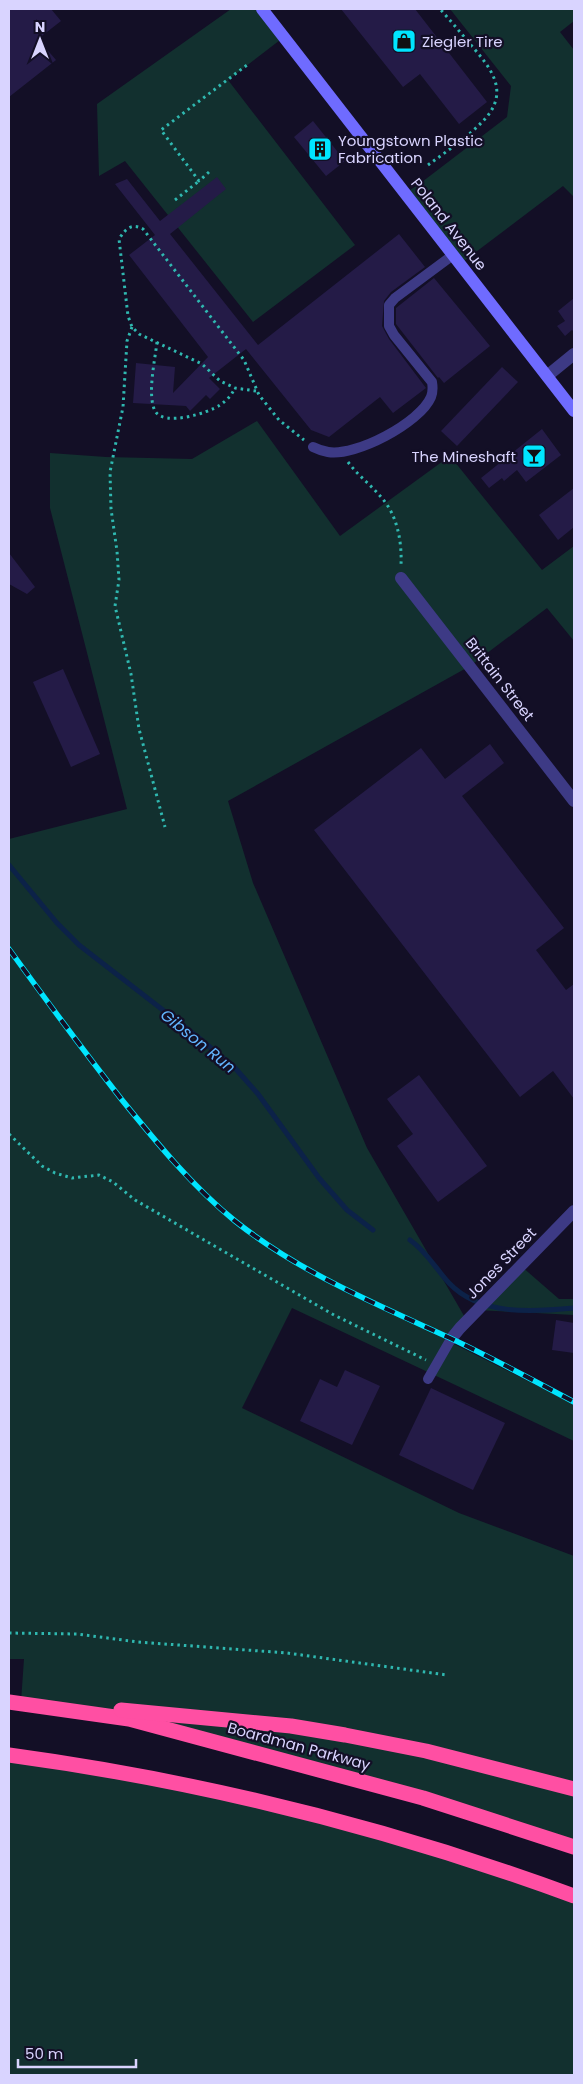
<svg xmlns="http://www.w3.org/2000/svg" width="583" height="2084" font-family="Poppins,sans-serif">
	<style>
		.green { fill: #12302f }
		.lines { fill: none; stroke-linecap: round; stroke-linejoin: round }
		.stream { stroke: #0c2248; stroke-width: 5 }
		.building { fill: #241b47 }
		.path { stroke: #2fb8b0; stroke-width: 3; stroke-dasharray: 2.5 4; stroke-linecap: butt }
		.lane { stroke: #3d3a85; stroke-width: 10 }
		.street { stroke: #3d3a85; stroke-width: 12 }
		.secondary { stroke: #6f6bff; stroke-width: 12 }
		.highway { stroke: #ff4fa3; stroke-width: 15 }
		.rail-casing { stroke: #00e5ff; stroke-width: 5.5 }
		.rail { stroke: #130f26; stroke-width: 4; stroke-dasharray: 11; stroke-linecap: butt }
		.labels { text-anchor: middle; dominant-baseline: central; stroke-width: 4.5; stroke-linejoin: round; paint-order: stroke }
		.poi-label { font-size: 15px; fill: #d9d4ff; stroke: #130f26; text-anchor: start }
		.street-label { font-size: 15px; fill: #d9d4ff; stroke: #130f26 }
		.water-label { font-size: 16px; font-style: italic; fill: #62b6ff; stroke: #130f26 }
	</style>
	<rect width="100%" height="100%" fill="#130f26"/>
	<g class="green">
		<polygon points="231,9 262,9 284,37 228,80 355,245 253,322 125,161 99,176 97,104"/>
		<polygon points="450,9 574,9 574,21 560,32 574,50 574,197 563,186 460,264 405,193 418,185 507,117 511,86"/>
		<polygon points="257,421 340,536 450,456 542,570 574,546 574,641 547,608 470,666 228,801 253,883 367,1148 467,1321 450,1342 574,1404 574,1441 292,1308 242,1408 459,1513 574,1556 574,1847 87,1707 21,1702 24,1659 9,1659 9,839 127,809 50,508 50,453 106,457 192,459"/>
		<polygon points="521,1266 559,1299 574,1299 574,1315 477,1310"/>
		<polygon points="9,1755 207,1790 574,1896 574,2075 9,2075"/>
	</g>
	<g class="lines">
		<g class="stream">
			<polyline points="9,865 57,923 79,945 199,1038 235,1068 258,1094 319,1178 347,1210 373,1230"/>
			<path d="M410 1240C426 1251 436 1269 449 1283 480 1316 533 1312 574 1308"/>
		</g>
	</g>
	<g class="building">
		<polygon points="9,9 51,9 61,21 38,39 56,60 9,97"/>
		<polygon points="341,9 415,9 487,102 459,124 420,74 403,87"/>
		<polygon points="313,121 345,161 326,176 294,137"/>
		<polygon points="217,177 226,189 170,234 258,345 399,234 425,267 391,292 384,301 382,326 389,339 426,388 393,413 380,397 329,437 311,430 246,349 209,378 220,389 210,399 206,395 190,411 186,406 133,403 136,363 175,367 173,393 208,357 129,255 155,235 115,184 127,179 160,221"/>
		<polygon points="434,278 490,346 444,383 439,377 438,378 396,324 396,308"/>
		<polygon points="574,298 574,332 572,330 565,336 557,326 565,321 558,311"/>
		<polygon points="502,367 518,382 457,446 441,431"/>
		<polygon points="542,429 561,455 526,482 517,470 504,481 502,478 489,488 481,478"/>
		<polygon points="574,488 574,527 558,540 539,515"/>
		<polygon points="9,553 35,587 27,594 9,584"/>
		<polygon points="63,669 100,754 71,767 33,682"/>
		<polygon points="490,744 504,763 462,796 564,928 536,950 566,990 574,984 574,1099 553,1071 520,1097 314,830 421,748 445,779"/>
		<polygon points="419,1075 487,1166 438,1202 397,1146 413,1134 387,1099"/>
		<polygon points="556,1320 574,1323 574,1353 552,1350"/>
		<polygon points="345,1370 380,1386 352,1445 300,1421 320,1379 337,1387"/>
		<polygon points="431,1388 505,1423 473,1490 399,1455"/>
	</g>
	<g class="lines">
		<g class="path">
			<path d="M428 165C447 151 468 137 484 120 511 91 490 67 470 44 460 32 450 20 440 9"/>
			<polyline points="209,172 199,181 161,130 247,65"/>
			<polyline points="175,200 199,181"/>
			<polyline points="132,327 127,341 123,407 110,472 111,509 117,551 119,580 115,606 131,674 139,729 165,827"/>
			<path d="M157 342C155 360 147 395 155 411 164 427 208 413 220 405 227 400 231 396 235 388"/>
			<path d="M256 391 235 388 220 381 202 364 139 334 132 327 128 316 119 239C126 228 132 223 143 229L244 360 259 395 279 420 304 440"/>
			<path d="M348 462C359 477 374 487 385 502 398 519 402 544 401 565"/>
			<polyline points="9,1134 42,1166 55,1173 72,1178 99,1175 113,1182 135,1200 334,1315 426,1360"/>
			<polyline points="9,1633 77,1634 138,1642 287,1653 447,1675"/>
		</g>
		<g class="lane">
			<path d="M313 447C317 449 323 451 328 452 355 457 420 423 431 397 433 392 433 388 432 382L394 335 389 326V305L395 298 453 255"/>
			<polyline points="428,1379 451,1339"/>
		</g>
		<g class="street">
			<polyline points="547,376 574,354"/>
			<polyline points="401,578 574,801"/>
			<polyline points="451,1339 460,1328 574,1211"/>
		</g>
		<polyline class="secondary" points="262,9 574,411"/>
		<g class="highway">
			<polyline points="9,1702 129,1719 423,1798 574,1847"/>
			<polyline points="121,1710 291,1726 345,1735 426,1751 574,1789"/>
			<path d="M9 1755C201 1781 392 1829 574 1896"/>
		</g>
		<g class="rail-casing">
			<path id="rail" d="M9 949C46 1000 83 1050 122 1100 157 1143 192 1186 235 1221 299 1272 376 1304 450 1338 492 1358 533 1380 574 1402"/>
		</g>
		<use href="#rail" class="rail"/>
	</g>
	<defs>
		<g id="shop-square" transform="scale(1.25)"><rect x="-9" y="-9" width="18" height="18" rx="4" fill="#00e5ff" stroke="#130f26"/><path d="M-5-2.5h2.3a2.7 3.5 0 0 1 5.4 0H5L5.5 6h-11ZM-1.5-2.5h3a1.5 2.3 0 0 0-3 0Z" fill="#111"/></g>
		<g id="building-square" transform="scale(1.25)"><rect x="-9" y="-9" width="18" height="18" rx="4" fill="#00e5ff" stroke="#130f26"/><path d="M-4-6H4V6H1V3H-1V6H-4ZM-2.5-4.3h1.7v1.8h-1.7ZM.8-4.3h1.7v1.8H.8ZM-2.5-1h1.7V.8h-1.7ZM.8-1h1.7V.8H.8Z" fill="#111"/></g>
		<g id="bar-square" transform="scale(1.25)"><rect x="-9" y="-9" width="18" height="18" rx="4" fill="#00e5ff" stroke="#130f26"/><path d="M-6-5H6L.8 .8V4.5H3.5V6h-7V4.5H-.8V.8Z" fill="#111"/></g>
	</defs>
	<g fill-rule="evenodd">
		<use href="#shop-square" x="404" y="41"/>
		<use href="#building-square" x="320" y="149"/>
		<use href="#bar-square" x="534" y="456"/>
	</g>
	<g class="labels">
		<g class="poi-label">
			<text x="422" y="41">Ziegler Tire</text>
			<text x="338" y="140">Youngstown Plastic<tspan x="338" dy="17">Fabrication</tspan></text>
			<text x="516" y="456" text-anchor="end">The Mineshaft</text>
		</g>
		<g class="street-label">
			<text transform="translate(449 224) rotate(52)">Poland Avenue</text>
			<text transform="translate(500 679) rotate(52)">Brittain Street</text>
			<text transform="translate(501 1263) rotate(-46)">Jones Street</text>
			<text transform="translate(299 1746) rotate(15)">Boardman Parkway</text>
		</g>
		<g class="water-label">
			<text transform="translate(198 1041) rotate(39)">Gibson Run</text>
		</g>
	</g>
	<rect width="583" height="2084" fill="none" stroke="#d9d4ff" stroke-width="20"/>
	<g transform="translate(40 40)" stroke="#130f26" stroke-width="4" paint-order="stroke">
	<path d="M0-4L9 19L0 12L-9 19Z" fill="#d9d4ff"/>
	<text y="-8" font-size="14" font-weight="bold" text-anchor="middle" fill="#d9d4ff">N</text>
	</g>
	<path d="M18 2059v8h118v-8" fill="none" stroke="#d9d4ff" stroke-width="2.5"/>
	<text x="25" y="2059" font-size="15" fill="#d9d4ff" stroke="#130f26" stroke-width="4" paint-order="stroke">50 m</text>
</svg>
